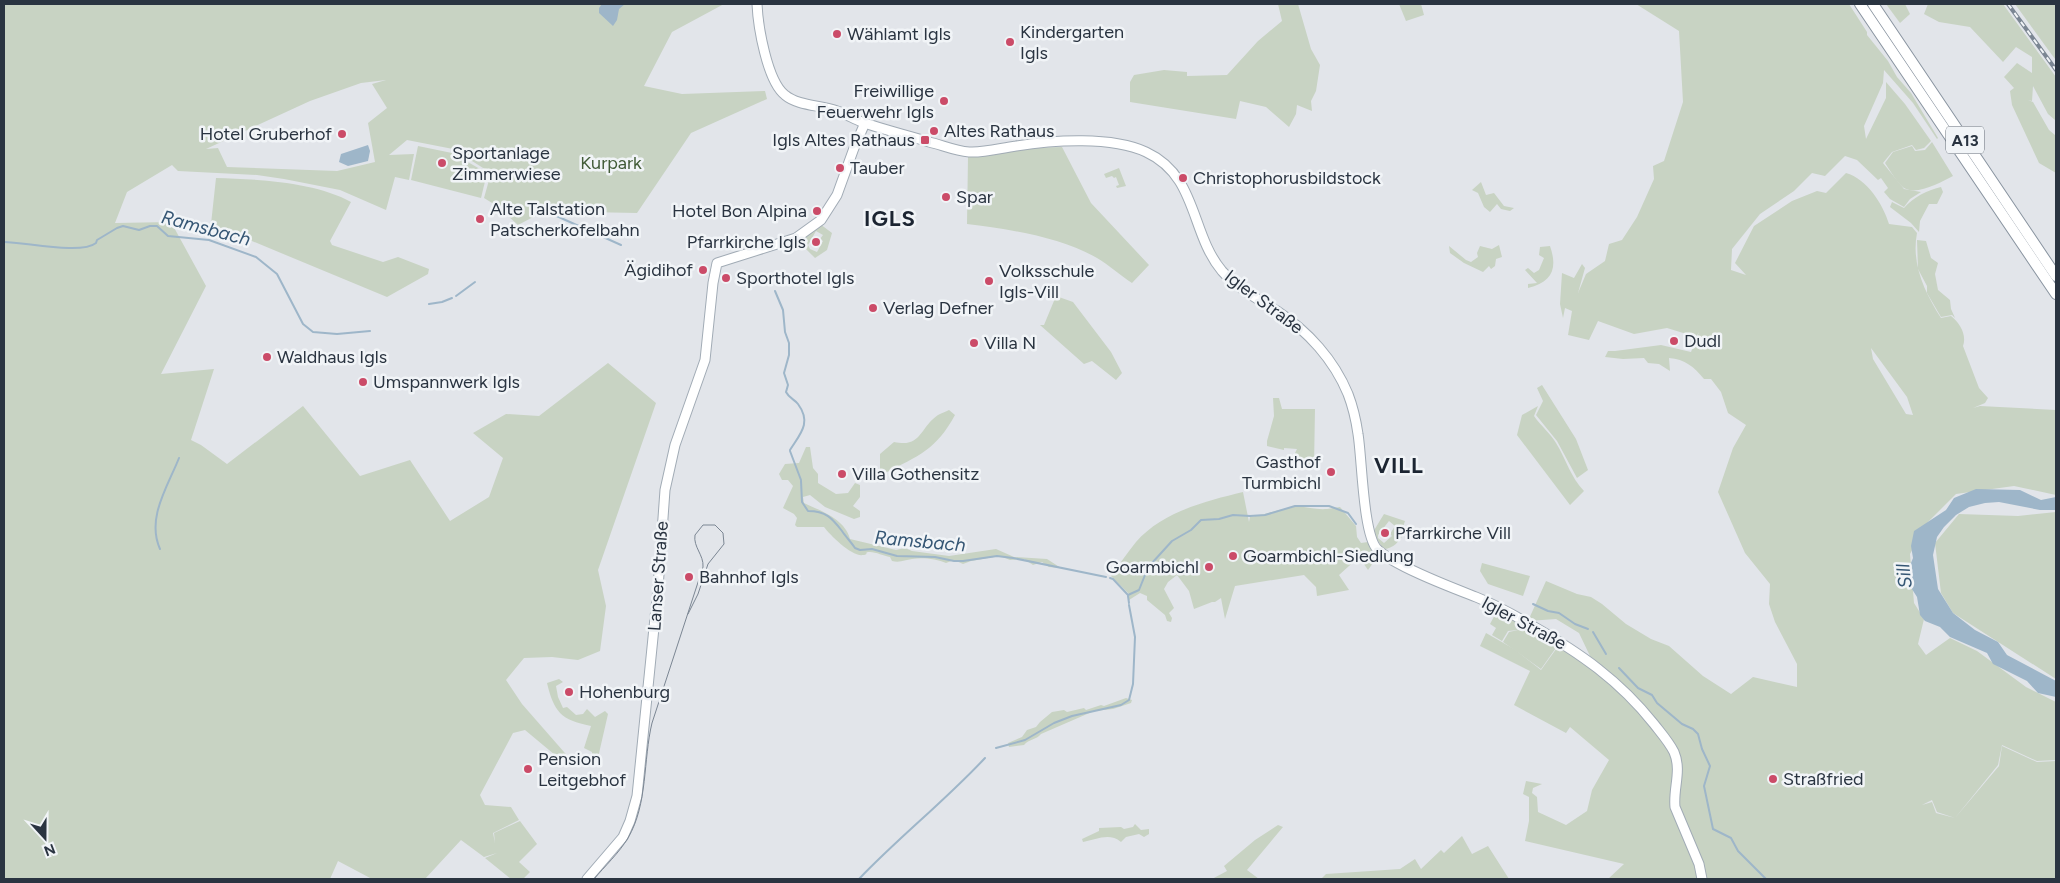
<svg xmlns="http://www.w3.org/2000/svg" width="2060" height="883" font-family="Figtree,sans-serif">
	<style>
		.green { fill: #c8d3c3; fill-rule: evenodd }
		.water { fill: #9eb6c9 }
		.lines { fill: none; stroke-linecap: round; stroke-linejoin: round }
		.stream { stroke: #9eb6c9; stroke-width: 2 }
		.major-casing { stroke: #a1abb5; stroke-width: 11 }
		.highway-casing { stroke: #8994a0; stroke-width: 12 }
		.major { stroke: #fff; stroke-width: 9 }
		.highway { stroke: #fff; stroke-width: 10 }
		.tram { stroke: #7b8693; stroke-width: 1 }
		.rail-casing { stroke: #7b8693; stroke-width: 4 }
		.rail { stroke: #f1f4f7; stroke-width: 2; stroke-dasharray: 5.5; stroke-linecap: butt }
		.poi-dot { fill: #cb4b68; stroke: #f1f4f7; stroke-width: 2 }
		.labels { text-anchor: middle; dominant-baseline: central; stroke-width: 5; stroke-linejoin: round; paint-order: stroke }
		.shield { fill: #f1f4f7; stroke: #666e78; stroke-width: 1 }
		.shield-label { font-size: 16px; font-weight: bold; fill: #2a3441 }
		.poi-label { font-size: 18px; fill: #2a3441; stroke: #f1f4f7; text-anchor: start }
		.park-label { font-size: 18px; fill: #425c38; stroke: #f1f4f7 }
		.street-label { font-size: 18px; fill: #2a3441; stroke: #f1f4f7 }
		.water-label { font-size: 19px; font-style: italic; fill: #355674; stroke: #f1f4f7 }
		.district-label { font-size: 22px; font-weight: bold; letter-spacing: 1px; fill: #1c2532; stroke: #f1f4f7 }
	</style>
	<rect width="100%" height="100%" fill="#e2e5ea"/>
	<g class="green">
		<path d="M4 4H724L672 32 644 86 682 94 765 91 767 99 691 133 637 213 536 211 537 215 518 225 497 206 484 198 491 173 453 149 407 140 389 155 414 154 409 180 395 177 386 210 340 190 284 179 257 175 178 171 172 165 127 192 115 223 171 222 206 286 161 374 214 369 191 440 201 445 227 464 303 406 360 476 410 460 450 521 489 497 503 458 473 433 506 414 539 416 608 363 656 403 598 570 606 606 600 651 578 660 552 657 524 658 506 680 522 704 571 760H561L525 730 513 733 480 795 485 805 511 807 519 820 493 833 495 843 494 833 520 821 537 844 519 862 530 872 523 879H511L485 858 497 853 484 857 461 840 425 879H372L338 861 330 879H4ZM386 80 372 84 387 108 368 123 375 162 337 171 227 167 218 148 206 149 310 101 361 83Z"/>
		<polygon points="1278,4 1298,4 1311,49 1320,65 1316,91 1311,101 1312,111 1297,105 1296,114 1289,127 1266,107 1240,101 1236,119 1130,102 1130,82 1134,75 1164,70 1187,72 1187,76 1227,75 1258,41 1282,21"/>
		<polygon points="1399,4 1421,4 1424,15 1406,21"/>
		<path d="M1636 4H1849L1867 32V35L1888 61 1897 77 1911 93 1938 138 1937 139 1913 103 1884 70 1883 83 1864 126 1866 139 1886 98V82L1905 104 1931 141 1924 148 1916 150 1912 145 1892 152 1883 163 1904 189 1921 192 1910 199 1904 207 1890 199 1884 192 1888 188 1881 178 1878 180 1857 160 1845 156 1825 176 1812 173 1794 191 1760 214 1732 249 1731 270 1746 275 1735 263 1754 226 1792 201 1817 191 1826 193 1846 173C1867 179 1883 204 1889 224L1912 227 1917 233C1911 264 1925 293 1941 318L1951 316C1960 323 1967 335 1963 346L1979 388 1988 398 1985 403 1973 408 1980 406 2056 410V495L2014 486 1956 494 1926 524 1910 554 1914 603 1924 619 1918 644 1926 655 1950 638 1977 651 2026 687 2056 702V760L2037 761 2002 745 1998 765 1955 818 1937 812 1932 800 1922 805 1932 802 1936 813 1955 818 1999 766 2002 746 2037 762 2056 761V879H1608L1624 864 1525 841 1529 821V797L1523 794 1526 781 1542 784 1533 788 1532 793 1537 797 1538 812 1566 825 1587 811 1592 790 1609 760 1570 727 1566 733 1514 705 1530 671 1480 646 1486 633 1514 649 1541 670 1559 645C1609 677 1651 719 1682 770L1648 711 1622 683 1590 656 1579 633 1556 619 1528 621 1546 581 1577 594 1591 597 1602 604 1626 624 1651 639 1669 646 1703 676 1731 694 1753 677 1797 687V664L1775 622 1769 604 1770 584 1745 553 1718 492 1733 448 1746 425 1728 413 1721 392 1711 379H1704C1694 367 1685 359 1669 358L1670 371 1659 364 1648 363 1644 358 1623 359 1605 357 1608 351H1615L1661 345 1691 352 1699 332 1696 337 1667 328 1634 334V330V334L1598 321 1589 340 1568 335 1572 311 1565 308 1563 318 1560 304 1562 273 1574 278 1582 264 1585 268 1578 293 1586 274 1605 261 1609 244 1622 240 1637 217 1654 179 1653 166 1664 161 1683 102 1679 31ZM1871 348 1907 397 1913 415 1906 414 1873 359Z"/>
		<polygon points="1886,4 1905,4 1910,14 1900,23"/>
		<polygon points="1928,4 2003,4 2056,77 2056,124 2055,120 2048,114 2033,86 2032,101 2028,100 2033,102 2049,130 2055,135 2056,173 2039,163 2012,105 2010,91 2014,88 2004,77 2017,63 2032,73 2032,57 2016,47 2003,62 1970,27 1939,22 1924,14"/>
		<polygon points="2015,4 2056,4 2056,60 2052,55"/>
		<path d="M1932 142 1953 176C1941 182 1917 196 1904 188 1897 183 1890 170 1885 163L1893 152 1912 146 1915 151 1925 150Z"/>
		<polygon points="418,146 452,153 487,173 481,198 411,180"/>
		<path d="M1062 147 1091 203 1149 265 1132 283C1120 275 1109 265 1097 258 1061 237 1008 229 967 224L968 157 1029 148Z"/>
		<polygon points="1119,168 1126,186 1117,188 1116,186 1119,185 1116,177 1114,178 1112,176 1106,178 1104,174"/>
		<path d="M216 178C256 179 316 182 351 202L330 241 332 245 383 262 398 257 429 269 428 274 387 297 211 224Z"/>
		<polygon points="1481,182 1486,195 1494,193 1504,206 1514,208 1510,211 1501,209 1497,204 1490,212 1484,207 1478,193 1472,190"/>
		<path d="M1941 187 1943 192 1937 204H1929L1920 221 1919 232 1911 223 1890 207 1892 202 1904 208C1915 196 1926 191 1941 187Z"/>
		<path d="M820 224 832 233 827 250 815 258 801 244 802 239ZM816 231 823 235 820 239 823 241 817 252 810 249 808 245Z"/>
		<polygon points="1917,240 1926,241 1931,258 1938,263 1935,274 1938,290 1950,300 1951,309 1955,318 1952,315 1941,317 1927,293 1927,286 1918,269"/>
		<polygon points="1499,245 1502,257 1496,259 1495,266 1491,269 1489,266 1483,272 1464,263 1450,253 1449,246 1466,260 1471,262 1478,257 1477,253 1480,246 1492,249"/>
		<path d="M1550 246C1558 269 1552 282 1528 288V284L1537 283 1525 270 1528 268 1534 273 1539 270 1544 258 1539 255 1540 247Z"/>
		<polygon points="1056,296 1073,302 1111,352 1122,373 1116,380 1092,361 1084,364 1040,325 1044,325"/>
		<polygon points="1542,385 1576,439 1588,470 1577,478 1557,441 1536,415 1543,401 1537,388"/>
		<polygon points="1273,398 1279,398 1282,409 1315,409 1314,466 1301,465 1295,453 1297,449 1284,448 1284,450 1267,446 1267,441 1274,416"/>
		<path d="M1538 406 1534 416C1541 426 1551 434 1556 443 1566 459 1571 478 1584 491L1570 505 1517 435 1522 415Z"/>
		<path d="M949 410 955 415C936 450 918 456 885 473L880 471V454L894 442C922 448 919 428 938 415 941 413 946 412 949 410Z"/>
		<path d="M806 447H810L813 468 818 474V483L836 494 848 493 855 483 860 485V497L853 506 860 511V517L854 519 825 507 810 495 803 497 804 503C821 511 845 519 850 539L896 550 905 548 912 551 949 556 996 549 1014 557 1047 559 1061 568 1049 567 1042 562 1033 565 1024 559 1010 560 1000 556 971 561 963 564 954 560 946 563C937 559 922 557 912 559 905 560 900 563 892 561L890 557C884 556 876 552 870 552 863 552 870 554 863 555 852 557 830 535 824 527H797L795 525 797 518 794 514 783 508 793 486 788 480H782L779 474 785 464 799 463Z"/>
		<path d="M1243 492 1249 522 1250 517C1265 515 1279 509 1294 507 1305 506 1315 510 1327 509L1326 511 1327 509 1340 507 1356 526 1357 537 1361 543 1368 542 1378 556 1368 570 1359 557 1339 575 1349 590 1317 596 1316 587 1304 575 1235 586 1225 619 1221 598 1215 602H1212L1194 609 1189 591 1177 575 1168 582 1164 589 1174 608 1169 613 1172 618 1171 622 1167 621 1165 615 1147 600V596L1140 593 1129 600V594L1111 576C1119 565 1127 553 1136 542 1162 512 1206 501 1243 492Z"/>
		<polygon points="2056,512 2056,679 1953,613 1941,593 1935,543 1959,514 2018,516"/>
		<path d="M1384 514 1405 521 1403 527 1405 532C1399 541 1394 549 1383 549L1373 532ZM1389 521 1395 526 1390 534 1392 536 1384 543 1378 538V535Z"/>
		<polygon points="1482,563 1530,576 1523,596 1488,584 1480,571"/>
		<polygon points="1497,611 1538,635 1538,633 1558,645 1541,669 1503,642 1509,632 1518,630 1508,631 1502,641 1492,635 1496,628 1490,624"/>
		<path d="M559 679 563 682 556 686 558 697 563 708 567 707 576 715 583 714 587 709 595 717 605 711 608 714 597 762 592 766V752L584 748 591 726C561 720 554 712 547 683Z"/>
		<path d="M1126 698 1132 700 1131 703 1113 709 1094 711 1041 734C1036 740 1029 739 1024 745L1009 747 1008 743 1022 737 1027 730 1036 727 1040 722 1052 712 1064 710 1067 712 1084 708 1086 710 1101 705 1104 706Z"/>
		<path d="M1135 824 1141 830 1149 829V834L1144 837 1139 834 1126 837 1121 842C1109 832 1096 840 1083 842L1082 839 1099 831V828L1121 827 1124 829 1133 827Z"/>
		<polygon points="1278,825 1283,827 1247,870 1259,879 1212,879 1227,871 1224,866 1255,840"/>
		<polygon points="1462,836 1472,854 1488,846 1509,879 1321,879 1326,874 1400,869 1415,859 1421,869 1441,850 1444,853"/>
	</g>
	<g class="water">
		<polygon points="602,4 616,5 625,4 619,9 617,20 613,26 599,13 599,8"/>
		<polygon points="368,145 370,151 368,161 348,166 339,162 341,154"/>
		<polygon points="1976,489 2020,490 2041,500 2056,497 2055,510 2040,510 1999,502 1985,503 1969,507 1956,515 1944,527 1937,537 1933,555 1938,589 1953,613 1975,630 1998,642 2007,655 2056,681 2056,697 2038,693 2027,681 1993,664 1987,653 1950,637 1940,627 1925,621 1920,615 1917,597 1910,586 1907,573 1913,558 1911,546 1914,531 1946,510 1954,498"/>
	</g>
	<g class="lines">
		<g class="stream">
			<polyline points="2056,147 2056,146"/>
			<polyline points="541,209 621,245"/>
			<path d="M4 242C25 242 81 255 96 243L97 240 117 228 123 226 139 230 150 226H157L168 236 209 240 256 257 277 274 303 324 313 332 337 334 370 331"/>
			<path d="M775 291 783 310 785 332 789 343V355L784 373 788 385 786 392C789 398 794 399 798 404 812 423 800 434 790 450"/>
			<polyline points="456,296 475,282"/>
			<polyline points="429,304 442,302 452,298"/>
			<polyline points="790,451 801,480"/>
			<path d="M801 481 802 502 808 511C826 511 832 518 842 531 846 537 851 542 855 548L860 550 872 549 897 556 935 557 954 561H963L997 556 1013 558 1106 577"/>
			<path d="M160 549C146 518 168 486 179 458"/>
			<polyline points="1110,578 1113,579 1128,595 1139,590 1147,570 1152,563 1172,541 1191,530 1201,520 1219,519 1233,515 1250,516 1265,515 1295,506 1329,506 1348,513 1356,524"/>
			<polyline points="1128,596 1129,603"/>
			<polyline points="1533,604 1548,611 1559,613 1575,624 1588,629"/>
			<polyline points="1593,632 1606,654"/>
			<polyline points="1619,668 1638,688 1652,695 1657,703 1682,724 1693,729 1698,734 1702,749 1710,766 1704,786 1713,829 1731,838 1738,851 1766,879"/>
			<polyline points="996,748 1025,740 1054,723 1072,716 1121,705 1129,700 1133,684 1135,637 1129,605"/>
			<path d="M859 879C899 837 945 801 985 758"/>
		</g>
		<g class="major-casing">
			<g id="major">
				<path d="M757 4C758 26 767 81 785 95 798 106 821 105 837 111 846 114 854 119 862 122 884 130 907 135 929 142 942 145 955 151 969 152 984 153 1001 148 1016 146 1053 140 1112 136 1146 152 1198 176 1190 233 1222 271 1237 288 1258 299 1277 311 1308 331 1334 360 1348 394 1353 407 1356 420 1358 434 1362 458 1363 534 1377 549 1394 566 1453 588 1476 597 1496 605 1514 615 1531 625 1580 653 1619 680 1654 724 1661 733 1669 742 1674 752 1682 771 1673 788 1675 807L1699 864 1702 879"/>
				<polyline points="587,879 623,837 630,821 637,796 658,588 665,490 675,445 705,360 713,283 717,263 796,238 821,220 837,195 854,148 865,123"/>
			</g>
		</g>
		<g class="highway-casing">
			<g id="highway">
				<polyline points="1860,4 2056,294"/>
				<polyline points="1873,4 2056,276"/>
			</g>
		</g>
		<use href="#major" class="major"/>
		<use href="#highway" class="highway"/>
		<path class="tram" d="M594 879C605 866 619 853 628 838 648 804 643 760 652 723L703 567C704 555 693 547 695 535L703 525H715L723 533 724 544 708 564 698 594 688 614"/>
		<g class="rail-casing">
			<polyline id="rail" points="2008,4 2056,70"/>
		</g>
		<use href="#rail" class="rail"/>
	</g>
	<g class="poi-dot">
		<circle cx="837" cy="34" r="5"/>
		<circle cx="1010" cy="42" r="5"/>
		<circle cx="944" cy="101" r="5"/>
		<circle cx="934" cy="131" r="5"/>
		<circle cx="342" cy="134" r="5"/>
		<rect x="920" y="135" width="10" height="10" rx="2.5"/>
		<circle cx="442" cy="163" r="5"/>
		<circle cx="840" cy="168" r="5"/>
		<circle cx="1183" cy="178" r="5"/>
		<circle cx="946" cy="197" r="5"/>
		<circle cx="817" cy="211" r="5"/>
		<circle cx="480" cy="219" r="5"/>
		<circle cx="816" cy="242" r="5"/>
		<circle cx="703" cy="270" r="5"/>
		<circle cx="726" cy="278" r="5"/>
		<circle cx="989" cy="281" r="5"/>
		<circle cx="873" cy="308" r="5"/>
		<circle cx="1674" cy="341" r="5"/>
		<circle cx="974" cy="343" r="5"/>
		<circle cx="267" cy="357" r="5"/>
		<circle cx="363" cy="382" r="5"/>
		<circle cx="1331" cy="472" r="5"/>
		<circle cx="842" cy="474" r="5"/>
		<circle cx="1385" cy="533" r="5"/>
		<circle cx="1233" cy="556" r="5"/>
		<circle cx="1209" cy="567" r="5"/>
		<circle cx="689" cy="577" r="5"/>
		<circle cx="569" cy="692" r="5"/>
		<circle cx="528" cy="769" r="5"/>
		<circle cx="1773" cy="779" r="5"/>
	</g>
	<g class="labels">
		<rect class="shield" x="1946" y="126.5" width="38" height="27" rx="4"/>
		<g class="shield-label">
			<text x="1965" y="140">A13</text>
		</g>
		<g class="poi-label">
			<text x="1020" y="32">Kindergarten<tspan x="1020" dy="21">Igls</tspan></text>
			<text x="847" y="34">Wählamt Igls</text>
			<text x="934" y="91" text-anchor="end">Freiwillige<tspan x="934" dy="21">Feuerwehr Igls</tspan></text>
			<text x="944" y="131">Altes Rathaus</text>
			<text x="332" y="134" text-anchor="end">Hotel Gruberhof</text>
			<text x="915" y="140" text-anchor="end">Igls Altes Rathaus</text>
			<text x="452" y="153">Sportanlage<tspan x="452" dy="21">Zimmerwiese</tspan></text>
			<text x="850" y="168">Tauber</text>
			<text x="1193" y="178">Christophorusbildstock</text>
			<text x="956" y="197">Spar</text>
			<text x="490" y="209">Alte Talstation<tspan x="490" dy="21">Patscherkofelbahn</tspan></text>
			<text x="807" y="211" text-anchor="end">Hotel Bon Alpina</text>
			<text x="806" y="242" text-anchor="end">Pfarrkirche Igls</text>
			<text x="693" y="270" text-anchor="end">Ägidihof</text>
			<text x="999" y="271">Volksschule<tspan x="999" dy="21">Igls-Vill</tspan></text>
			<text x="736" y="278">Sporthotel Igls</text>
			<text x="883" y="308">Verlag Defner</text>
			<text x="1684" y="341">Dudl</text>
			<text x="984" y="343">Villa N</text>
			<text x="277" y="357">Waldhaus Igls</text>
			<text x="373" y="382">Umspannwerk Igls</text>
			<text x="1321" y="462" text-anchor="end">Gasthof<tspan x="1321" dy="21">Turmbichl</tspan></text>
			<text x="852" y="474">Villa Gothensitz</text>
			<text x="1395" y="533">Pfarrkirche Vill</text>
			<text x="1243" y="556">Goarmbichl-Siedlung</text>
			<text x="1199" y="567" text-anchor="end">Goarmbichl</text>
			<text x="699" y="577">Bahnhof Igls</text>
			<text x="579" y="692">Hohenburg</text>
			<text x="538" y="759">Pension<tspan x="538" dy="21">Leitgebhof</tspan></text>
			<text x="1783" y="779">Straßfried</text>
		</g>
		<g class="park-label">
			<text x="611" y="163">Kurpark</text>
		</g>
		<g class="street-label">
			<text transform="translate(1264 302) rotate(37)">Igler Straße</text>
			<text transform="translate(658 576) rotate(-86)">Lanser Straße</text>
			<text transform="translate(1524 623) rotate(28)">Igler Straße</text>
		</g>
		<g class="water-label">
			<text transform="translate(206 228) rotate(15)">Ramsbach</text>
			<text transform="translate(920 541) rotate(5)">Ramsbach</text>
			<text transform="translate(1904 576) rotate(-97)">Sill</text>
		</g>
		<g class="district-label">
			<text x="890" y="218">IGLS</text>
			<text x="1399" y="465">VILL</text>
		</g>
	</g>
	<rect width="2060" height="883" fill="none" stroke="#2a3441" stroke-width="10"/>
	<g transform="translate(45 838) rotate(159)" stroke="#f1f4f7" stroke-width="4" paint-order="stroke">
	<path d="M0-4L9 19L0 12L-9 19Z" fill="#2a3441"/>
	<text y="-8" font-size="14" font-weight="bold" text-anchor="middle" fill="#2a3441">N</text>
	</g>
</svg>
